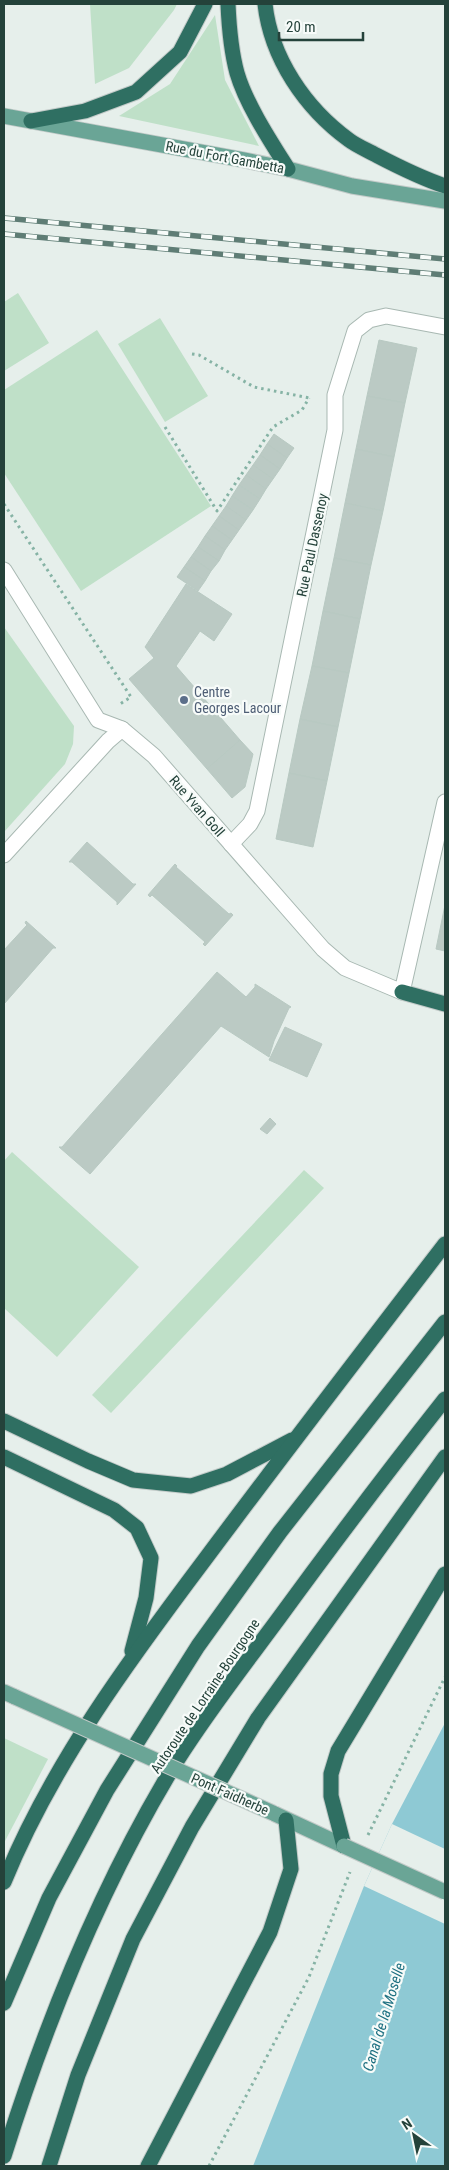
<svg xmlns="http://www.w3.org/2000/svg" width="449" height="2170" font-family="'Roboto Condensed',sans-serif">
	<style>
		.green { fill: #bfe0c8 }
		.water { fill: #8ec9d4 }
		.pier { fill: #e6efeb }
		.building { fill: #bbcac4; stroke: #b8c9c2 }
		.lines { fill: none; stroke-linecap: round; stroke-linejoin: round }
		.minor-casing { stroke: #a8b8b2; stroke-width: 17 }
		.major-casing { stroke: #c2cac8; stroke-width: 17 }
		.highway-casing { stroke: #c2cac8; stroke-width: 17 }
		.path { stroke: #86b3a5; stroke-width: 3; stroke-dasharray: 2.5 4; stroke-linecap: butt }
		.minor { stroke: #fff; stroke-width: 15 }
		.major { stroke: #6aa596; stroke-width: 15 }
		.highway { stroke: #2f6f62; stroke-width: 15 }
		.rail-casing { stroke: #5f7d75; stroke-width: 5.5 }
		.rail { stroke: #f7fbf9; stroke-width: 4; stroke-dasharray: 11; stroke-linecap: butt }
		.major-bridge-casing { stroke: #c2cac8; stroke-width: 17; stroke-linecap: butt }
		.major-bridge { stroke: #6aa596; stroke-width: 15 }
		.service-dot { fill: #5c6f8a; stroke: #f7fbf9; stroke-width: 2 }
		.labels { text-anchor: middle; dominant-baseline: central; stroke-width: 4.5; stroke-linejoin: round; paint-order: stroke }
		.street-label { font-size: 14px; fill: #24423a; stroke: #f7fbf9 }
		.service-label { font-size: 14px; fill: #4e5e75; stroke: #f7fbf9; text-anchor: start }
		.water-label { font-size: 15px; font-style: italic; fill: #1c6f80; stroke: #f7fbf9 }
	</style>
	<rect width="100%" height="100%" fill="#e6efeb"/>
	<g class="green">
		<polygon points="90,4 177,4 174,10 129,68 95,84"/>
		<polygon points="215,15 225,80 259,146 119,116 170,84"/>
		<polygon points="18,293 49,343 4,371 4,302"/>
		<polygon points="160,318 208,396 165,422 118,344"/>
		<polygon points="97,330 211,506 81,591 4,473 4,390"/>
		<polygon points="4,627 74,726 73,744 65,764 4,832"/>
		<polygon points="12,1152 139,1267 57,1357 4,1308 4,1161"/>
		<polygon points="304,1170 324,1188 111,1413 92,1395"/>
		<polygon points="4,1738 48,1759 4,1843"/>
	</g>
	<polygon class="water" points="445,1723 445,2166 253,2166 364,1886 392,1824"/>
	<polygon class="pier" points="392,1824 445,1849 445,1924 364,1886"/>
	<g class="building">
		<polygon points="379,340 417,348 405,403 367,396"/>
		<polygon points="367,396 405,403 394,457 356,449"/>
		<polygon points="274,434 294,448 287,458 267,444"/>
		<polygon points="267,444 287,458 280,469 260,455"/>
		<polygon points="356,449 394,457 383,511 345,503"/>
		<polygon points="260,455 280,469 273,479 253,465"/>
		<polygon points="253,465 273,479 266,489 246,475"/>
		<polygon points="246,475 266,489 260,499 239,485"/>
		<polygon points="239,485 260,499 253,510 232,496"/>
		<polygon points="232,496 253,510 246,520 226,506"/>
		<polygon points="345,503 383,511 371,565 334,558"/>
		<polygon points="226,506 246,520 239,530 219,516"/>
		<polygon points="219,516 239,530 232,540 212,526"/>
		<polygon points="212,526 232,540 225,550 205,536"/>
		<polygon points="205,536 225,550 219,561 198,547"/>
		<polygon points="198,547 219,561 211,571 191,557"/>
		<polygon points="191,557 211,571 205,581 184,567"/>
		<polygon points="334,558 371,565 360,619 323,611"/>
		<polygon points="184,567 205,581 198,591 177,577"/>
		<polygon points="186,584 232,614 214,641 200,631 176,666 240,740 207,769 129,679 154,658 145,647"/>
		<polygon points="323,611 360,619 349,673 312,666"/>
		<polygon points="312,666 349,673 338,727 300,719"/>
		<polygon points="300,719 338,727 327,781 289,773"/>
		<polygon points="240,740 253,754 245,787 232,798 207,769"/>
		<polygon points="289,773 327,781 313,847 276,839"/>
		<polygon points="87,842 133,884 136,884 117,905 117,902 72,862 69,862"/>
		<polygon points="175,864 177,866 176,867 229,914 231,913 233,915 205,946 203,944 205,942 152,895 150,897 148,895"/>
		<polygon points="445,905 445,951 436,949"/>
		<polygon points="26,921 56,948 53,948 4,1004 4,950 27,925 25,923"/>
		<polygon points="217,972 246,997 255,987 255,984 291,1007 289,1008 274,1041 269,1057 221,1026 90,1174 59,1147 62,1147"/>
		<polygon points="285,1027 322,1044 307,1077 269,1060"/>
		<polygon points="270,1118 276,1124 267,1134 260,1129"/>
	</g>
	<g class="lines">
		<g class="minor-casing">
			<g id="minor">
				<polyline points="4,570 98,720 122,729"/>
				<polyline points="231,844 250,824 257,811 335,430 335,395 355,331 369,320 386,316 445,327"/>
				<polyline points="4,855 108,741 122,729 154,756 323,949 345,968 402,992 445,802"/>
			</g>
		</g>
		<g class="major-casing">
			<g id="major">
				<polyline points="4,116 244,160 288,169 352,186 445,201"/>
				<polyline points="4,1692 15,1697"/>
				<polyline points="275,1814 344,1846"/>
			</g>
		</g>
		<g class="highway-casing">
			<g id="highway">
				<path d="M228 4C229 27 231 51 237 73 246 104 271 142 288 169"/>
				<path d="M265 4C271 58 305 108 349 140 357 146 367 150 376 155 399 167 421 178 445 186"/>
				<polyline points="31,121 85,111 136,92 180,52 205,4"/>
				<polyline points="402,992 445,1004"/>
				<polyline points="4,1421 88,1461 133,1480 191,1486 227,1474 292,1440"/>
				<polyline points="4,1457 114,1510 137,1528 151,1558 146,1598 132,1651"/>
				<polyline points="344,1846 331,1796 331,1774 338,1751 445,1574"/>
				<path d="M4 1882C52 1764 130 1659 206 1558 285 1452 365 1348 445 1244"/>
				<polyline points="4,2003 49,1898 107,1790 198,1646 280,1532 445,1322"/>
				<path d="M4 2156C47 2019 103 1881 178 1759 209 1710 245 1664 279 1618 333 1544 388 1471 445 1399"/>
				<polyline points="49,2166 78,2075 133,1939 192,1827 258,1718 445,1457"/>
				<polyline points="148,2166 270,1932 291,1869 286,1820"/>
			</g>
		</g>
		<g class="path">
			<polyline points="192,354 199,355 254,387 310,398"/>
			<polyline points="165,427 217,511 273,427 302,410 309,398"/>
			<polyline points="4,504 131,697 120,704"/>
			<polyline points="368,1835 445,1677"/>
			<polyline points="209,2166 309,1977 350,1872"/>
		</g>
		<use href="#minor" class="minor"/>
		<use href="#major" class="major"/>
		<use href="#highway" class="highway"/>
		<g class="rail-casing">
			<g id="rail">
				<polyline points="4,218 445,259"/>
				<polyline points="4,234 445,275"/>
			</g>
		</g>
		<use href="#rail" class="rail"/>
		<g class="major-bridge-casing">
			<g id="major-bridge">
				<polyline points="15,1697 273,1813"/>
				<polyline points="344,1846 445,1892"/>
			</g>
		</g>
		<use href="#major-bridge" class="major-bridge"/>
	</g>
	<circle class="service-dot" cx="184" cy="700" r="5"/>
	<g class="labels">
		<g class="street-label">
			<text transform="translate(225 157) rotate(11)">Rue du Fort Gambetta</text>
			<text transform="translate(312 545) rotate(-78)">Rue Paul Dassenoy</text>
			<text transform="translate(197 806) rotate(49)">Rue Yvan Goll</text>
			<text transform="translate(205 1696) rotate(-56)">Autoroute de Lorraine-Bourgogne</text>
			<text transform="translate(230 1794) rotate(24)">Pont Faidherbe</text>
		</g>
		<g class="service-label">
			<text x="194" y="692">Centre<tspan x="194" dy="16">Georges Lacour</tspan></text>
		</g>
		<g class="water-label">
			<text transform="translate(384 2017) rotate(-73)">Canal de la Moselle</text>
		</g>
	</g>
	<rect width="449" height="2170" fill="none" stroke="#24423a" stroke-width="10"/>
	<g transform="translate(414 2135) rotate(327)" stroke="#f7fbf9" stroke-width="4" paint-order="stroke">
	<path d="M0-4L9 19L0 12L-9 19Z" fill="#24423a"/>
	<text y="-8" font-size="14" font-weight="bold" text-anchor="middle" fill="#24423a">N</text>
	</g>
	<path d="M279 32v8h84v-8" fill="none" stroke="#24423a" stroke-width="2.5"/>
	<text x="286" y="32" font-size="15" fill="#24423a" stroke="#f7fbf9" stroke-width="4" paint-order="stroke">20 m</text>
</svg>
